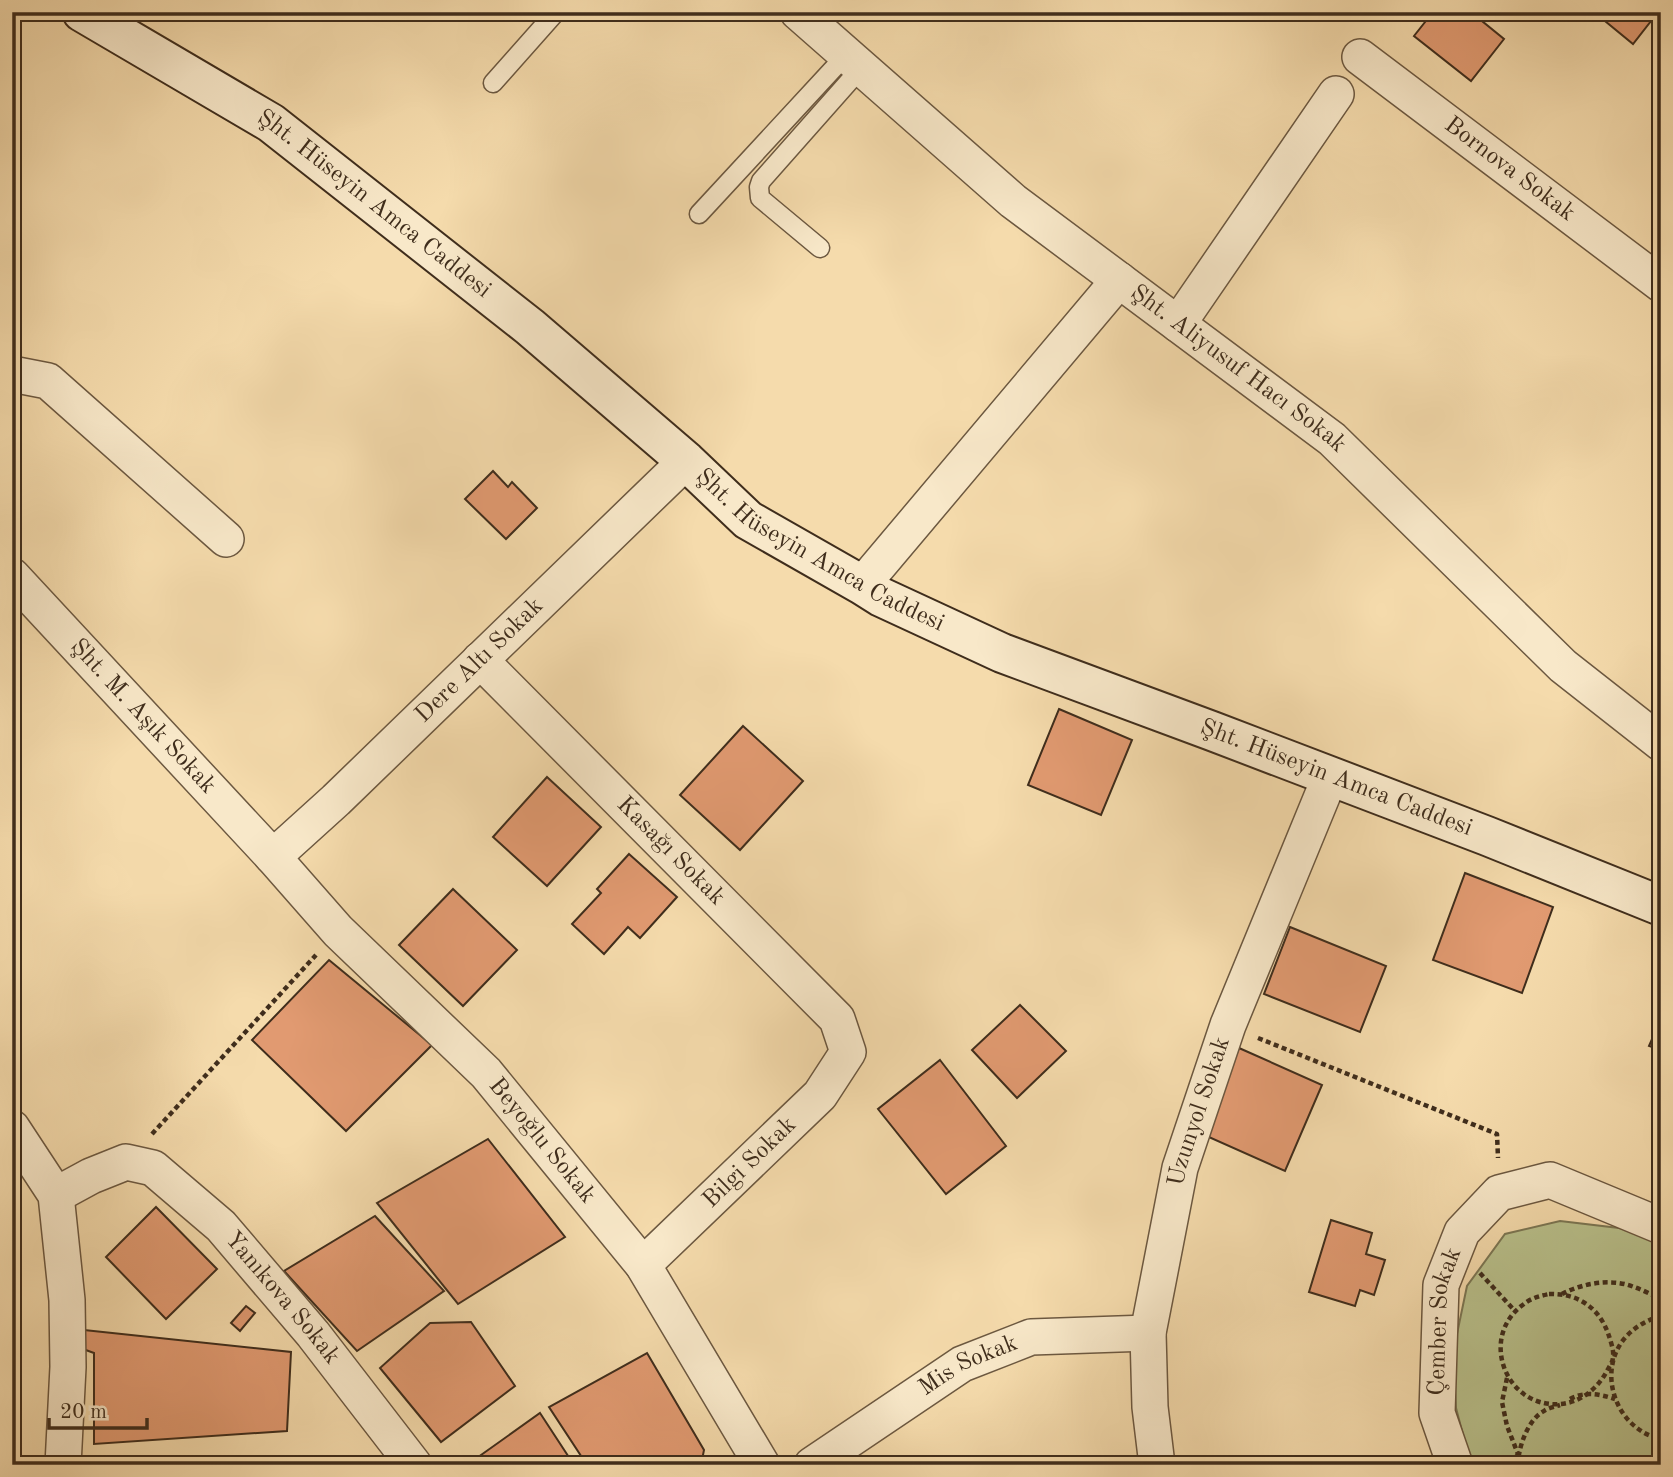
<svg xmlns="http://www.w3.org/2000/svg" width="1673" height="1477" font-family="'Old Standard TT',serif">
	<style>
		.green { fill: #b9c18c; stroke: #7c7754; stroke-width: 2 }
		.building { fill: #e19a71; stroke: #3f2d1c; stroke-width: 2 }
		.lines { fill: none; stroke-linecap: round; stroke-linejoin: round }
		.lane-casing { stroke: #6c5840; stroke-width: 21 }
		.street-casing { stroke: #6c5840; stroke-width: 38 }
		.secondary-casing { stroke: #3f2d1c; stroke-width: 42 }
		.path { stroke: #3f2d1c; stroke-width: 4.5; stroke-dasharray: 5 3.5; stroke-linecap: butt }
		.lane { stroke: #f8e8c9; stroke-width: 18 }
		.street { stroke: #f8e8c9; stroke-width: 35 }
		.secondary { stroke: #f8e8c9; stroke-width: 38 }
		.labels { text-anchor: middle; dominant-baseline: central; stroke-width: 5; stroke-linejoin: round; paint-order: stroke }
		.street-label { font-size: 24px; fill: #3f2d1c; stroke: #f8e8c9 }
	</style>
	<rect width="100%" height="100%" fill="#f5dbac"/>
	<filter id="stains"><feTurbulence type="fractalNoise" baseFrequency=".00286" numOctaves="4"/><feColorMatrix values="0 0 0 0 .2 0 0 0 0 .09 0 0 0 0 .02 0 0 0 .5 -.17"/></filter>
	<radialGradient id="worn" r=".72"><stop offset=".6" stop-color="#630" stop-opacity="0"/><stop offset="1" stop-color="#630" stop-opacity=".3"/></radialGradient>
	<polygon class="green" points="1560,1221 1661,1233 1661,1465 1471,1465 1456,1408 1453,1353 1467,1286 1505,1234"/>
	<g class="building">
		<polygon points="1433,12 1489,12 1482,21 1504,39 1471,81 1414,36"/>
		<polygon points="1594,12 1658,12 1633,44"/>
		<polygon points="493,471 508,487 512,482 537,508 506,539 465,499"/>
		<polygon points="1059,709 1132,740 1101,815 1028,785"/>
		<polygon points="743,726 803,781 740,850 680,795"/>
		<polygon points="547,777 601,827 547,886 493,837"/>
		<polygon points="629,854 677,897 640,938 628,927 604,954 572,924 601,893 597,889"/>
		<polygon points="1465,873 1553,907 1522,993 1433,960"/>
		<polygon points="453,889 517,950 463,1006 399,945"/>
		<polygon points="1290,927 1386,966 1360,1032 1264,994"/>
		<polygon points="329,960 432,1045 346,1131 252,1040"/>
		<polygon points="1020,1005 1066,1051 1017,1098 972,1050"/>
		<polygon points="1661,1019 1661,1050 1649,1046"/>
		<polygon points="1239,1048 1322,1085 1285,1171 1202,1134"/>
		<polygon points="940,1060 1006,1146 946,1194 878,1109"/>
		<polygon points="488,1139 565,1237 458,1304 377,1203"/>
		<polygon points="156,1207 217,1269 166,1319 106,1257"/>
		<polygon points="375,1216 444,1291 357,1351 284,1271"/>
		<polygon points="1331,1220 1372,1233 1366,1254 1385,1260 1374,1295 1360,1290 1355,1306 1309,1292"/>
		<polygon points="246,1306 255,1313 240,1331 231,1323"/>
		<polygon points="471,1322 515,1386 441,1442 380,1368 430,1323"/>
		<polygon points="84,1330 291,1352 287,1431 94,1444 94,1353 83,1349"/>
		<polygon points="647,1353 704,1450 701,1465 587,1465 549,1407"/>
		<polygon points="540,1413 574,1465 467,1465"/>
	</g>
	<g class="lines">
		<g class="lane-casing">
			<g id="lane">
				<polyline points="493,83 556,12"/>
				<polyline points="699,214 846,55"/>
				<polyline points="820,248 760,198 759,187 761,181 861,68"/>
			</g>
		</g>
		<g class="street-casing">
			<g id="street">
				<path id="s1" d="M798 12 1013 201 1332 439 1563 666 1661 743"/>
				<path id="s2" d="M1360 57 1661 284"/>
				<polyline points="1178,324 1336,94"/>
				<polyline points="12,374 48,381 226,539"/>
				<path id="s3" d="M12 576 273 857 338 931 486 1073 643 1265 762 1465"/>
				<polyline points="862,585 1119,280"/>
				<path id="s4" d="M480 660 837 1019 848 1052 820 1095 643 1265"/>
				<path id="s5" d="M273 857 336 800 686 461"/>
				<polyline points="12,1128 56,1195 67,1300 68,1367 63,1465"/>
				<path id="s6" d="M56 1195 91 1176 126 1162 153 1168 221 1226 313 1334 414 1465"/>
				<path id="s7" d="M812 1465 962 1364 1031 1337 1148 1333"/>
				<path id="s8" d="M1157 1465 1150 1407 1148 1333 1180 1168 1228 1025 1330 777"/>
				<path id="s9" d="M1455 1465 1437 1413 1441 1285 1462 1232 1499 1193 1550 1180 1661 1226"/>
			</g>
		</g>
		<g class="secondary-casing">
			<g id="secondary">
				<path id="s10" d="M82 12 271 123 530 327 686 461 748 520 862 585 881 597 1002 653 1212 731 1487 836 1661 906"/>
			</g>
		</g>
		<g class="path">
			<polyline points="1258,1038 1497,1134 1498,1158"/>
			<polyline points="152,1134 316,955"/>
			<polyline points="1480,1273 1515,1311"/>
			<path d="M1549 1294C1578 1293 1600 1308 1609 1336 1611 1342 1614 1351 1613 1357 1613 1362 1609 1367 1607 1371 1597 1389 1581 1402 1561 1404 1505 1409 1478 1336 1524 1304 1531 1298 1540 1296 1549 1294Z"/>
			<path d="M1562 1294C1583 1283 1612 1278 1634 1287 1643 1290 1652 1295 1661 1299"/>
			<path d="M1661 1316C1647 1320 1634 1327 1624 1339 1596 1374 1617 1430 1661 1439"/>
			<polyline points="1507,1378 1502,1402 1507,1426 1518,1454 1508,1465"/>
			<path d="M1570 1399C1585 1391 1599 1394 1615 1399"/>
			<polyline points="1657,1438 1660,1465"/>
			<path d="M1518 1465C1518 1448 1528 1419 1544 1411 1548 1408 1554 1407 1560 1405"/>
		</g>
		<use href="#lane" class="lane"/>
		<use href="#street" class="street"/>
		<use href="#secondary" class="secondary"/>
	</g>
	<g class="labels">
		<g class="street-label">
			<text stroke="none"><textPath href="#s2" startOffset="187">Bornova Sokak</textPath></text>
			<text stroke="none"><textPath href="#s10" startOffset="350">Şht. Hüseyin Amca Caddesi</textPath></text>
			<text stroke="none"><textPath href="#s1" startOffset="567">Şht. Aliyusuf Hacı Sokak</textPath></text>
			<text stroke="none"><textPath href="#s10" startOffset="917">Şht. Hüseyin Amca Caddesi</textPath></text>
			<text stroke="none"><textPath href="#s5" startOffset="285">Dere Altı Sokak</textPath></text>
			<text stroke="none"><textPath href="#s3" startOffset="192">Şht. M. Aşık Sokak</textPath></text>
			<text stroke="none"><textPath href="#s10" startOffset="1484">Şht. Hüseyin Amca Caddesi</textPath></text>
			<text stroke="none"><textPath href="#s4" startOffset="270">Kasağı Sokak</textPath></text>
			<text stroke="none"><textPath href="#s8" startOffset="360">Uzunyol Sokak</textPath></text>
			<text stroke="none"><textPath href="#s3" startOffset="775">Beyoğlu Sokak</textPath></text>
			<text transform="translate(750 1163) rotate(-44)">Bilgi Sokak</text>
			<text stroke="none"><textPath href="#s6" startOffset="289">Yanıkova Sokak</textPath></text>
			<text stroke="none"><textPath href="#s9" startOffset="147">Çember Sokak</textPath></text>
			<text stroke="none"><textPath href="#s7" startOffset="186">Mis Sokak</textPath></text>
		</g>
	</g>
	<rect width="1673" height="1477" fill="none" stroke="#f5dbac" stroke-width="42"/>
	<rect x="14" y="14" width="1645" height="1449" fill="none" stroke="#3f2d1c" stroke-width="3.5"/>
	<rect x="21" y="21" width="1631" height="1435" fill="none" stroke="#3f2d1c" stroke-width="2"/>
	<path d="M49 1418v10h98v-10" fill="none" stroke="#3f2d1c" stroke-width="3.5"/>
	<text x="60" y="1418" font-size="21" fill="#3f2d1c" stroke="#f8e8c9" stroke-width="5" paint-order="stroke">20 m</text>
	<rect width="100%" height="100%" filter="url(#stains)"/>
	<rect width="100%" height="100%" fill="url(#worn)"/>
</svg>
